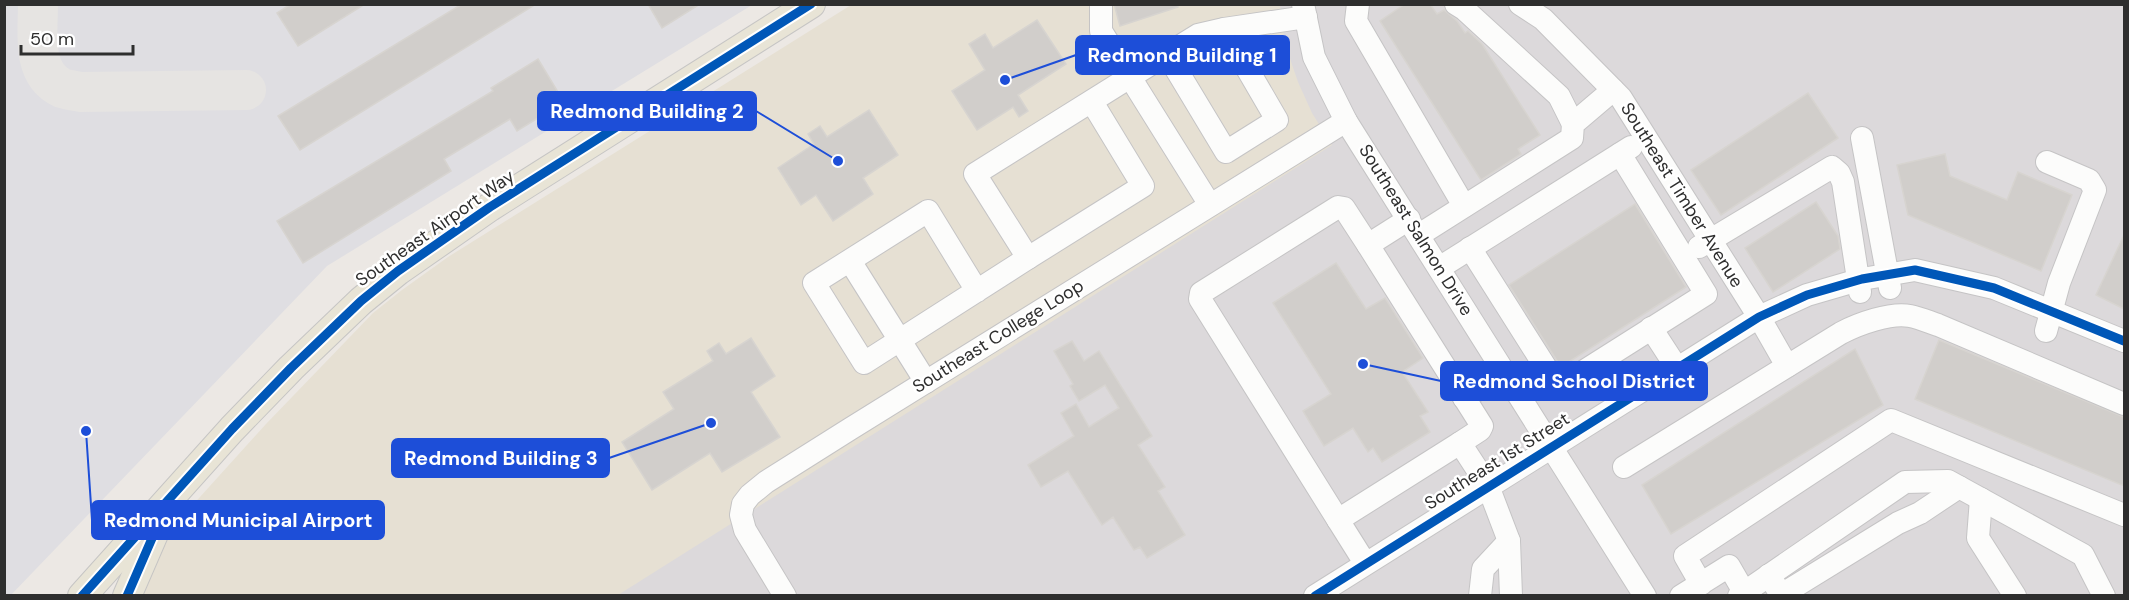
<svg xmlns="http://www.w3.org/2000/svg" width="2129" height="600" font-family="'DM Sans',sans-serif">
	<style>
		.industrial { fill: #dcd9db }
		.education { fill: #e6e0d3 }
		.airport { fill: #dfdee2 }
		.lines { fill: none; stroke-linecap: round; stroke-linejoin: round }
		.taxiway { stroke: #e6e4e2; stroke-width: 40 }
		.building { fill: #d1cecb; stroke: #d7d4d0; stroke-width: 1.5 }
		.minor-casing { stroke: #c5c4c5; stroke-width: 24 }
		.major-casing { stroke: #c6c5c4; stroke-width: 30 }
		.minor { stroke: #fcfcfb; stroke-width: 22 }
		.major { stroke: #e8e4d6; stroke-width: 28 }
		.cycleway-casing { stroke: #fff; stroke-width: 13 }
		.cycleway { stroke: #0057b8; stroke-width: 9 }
		.labels { text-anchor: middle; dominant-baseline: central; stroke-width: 5; stroke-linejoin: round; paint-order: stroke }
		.street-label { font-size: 18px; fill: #2e2e2e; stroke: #fff }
		.leader { fill: none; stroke: #1d4ed8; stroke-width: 2 }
		.callout-dot { fill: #1d4ed8; stroke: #fff; stroke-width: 2 }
		.callout { fill: #1d4ed8; stroke: #1d4ed8; stroke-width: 2 }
		.callout-label { font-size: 20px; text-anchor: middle; font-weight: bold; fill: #fff }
	</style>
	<rect width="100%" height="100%" fill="#ece8e4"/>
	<polygon class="industrial" points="910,5 2124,5 2124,595 118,596"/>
	<polygon class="education" points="851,5 1280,5 1285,44 1298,82 1312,113 1332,145 618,595 113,596 143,560 266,424 373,313 402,290 448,257"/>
	<polygon class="airport" points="4,5 752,5 327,266 10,596 4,595"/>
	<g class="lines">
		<path class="taxiway" d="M38 4C38 32 31 74 62 88 68 90 75 91 81 92L246 90"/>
	</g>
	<g class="building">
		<polygon points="291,4 365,4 298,46 277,13"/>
		<polygon points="462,4 536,4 300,150 278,116"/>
		<polygon points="648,4 700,4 662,28"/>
		<polygon points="1114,4 1177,4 1178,7 1120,26"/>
		<polygon points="1405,4 1430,4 1437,14 1444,10 1457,21 1465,33 1468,31 1482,44 1540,135 1518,149 1521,154 1481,180 1380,21"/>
		<polygon points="1037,20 1066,64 1018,95 1028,111 1019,117 1013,107 977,130 952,91 985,70 969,44 985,34 993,48"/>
		<polygon points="538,59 564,102 517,131 510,119 444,159 451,171 303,263 277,221 493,91 491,88"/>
		<polygon points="1808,93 1838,138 1721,215 1691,170"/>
		<polygon points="869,110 898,155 863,178 873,194 833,221 816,195 801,205 778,168 814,144 808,134 820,126 827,137"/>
		<polygon points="1945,154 1950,176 2007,200 2018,172 2072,195 2041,271 1908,215 1897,165"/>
		<polygon points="1816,202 1838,236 1840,249 1773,292 1745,248"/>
		<polygon points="1635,204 1686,287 1561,367 1509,285"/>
		<polygon points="2124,235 2124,309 2096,295"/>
		<polygon points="1336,263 1366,309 1385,298 1423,358 1402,372 1428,412 1420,416 1430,432 1382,462 1373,448 1368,452 1353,428 1324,446 1303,411 1331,394 1273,303"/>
		<polygon points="751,338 775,376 751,392 780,437 722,472 710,453 652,490 622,442 674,409 663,392 713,361 707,351 719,343 726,354"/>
		<polygon points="1939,340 2124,417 2124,486 1915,399"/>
		<polygon points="1072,341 1084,361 1099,351 1152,436 1138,445 1165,487 1158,491 1185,535 1147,558 1140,547 1134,550 1113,517 1102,525 1068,471 1041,487 1028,465 1074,436 1061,413 1076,404 1089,427 1119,408 1105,385 1079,401 1070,386 1073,384 1054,351"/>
		<polygon points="1855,349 1883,405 1671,534 1642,485"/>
	</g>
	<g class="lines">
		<g class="minor-casing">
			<g id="minor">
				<polyline points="1303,4 1314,57 1346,121 1645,596"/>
				<polyline points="1358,4 1356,21 1464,206"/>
				<polyline points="1456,4 1464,9 1559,96 1573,124"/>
				<polyline points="1520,4 1543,19 1621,98 1759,317 1787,366"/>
				<polyline points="1167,54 1226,152 1277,120 1224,29"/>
				<polyline points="1862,138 1890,288"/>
				<polyline points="1210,205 1130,77 1198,35 1224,29 1306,17"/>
				<polyline points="1409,219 1368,245 1482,426 1480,430 1460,443 1488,486 1509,541 1511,596"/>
				<polyline points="1419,235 1572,138 1573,124 1613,90"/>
				<polyline points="1699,247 1832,167 1839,173 1843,182 1860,292"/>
				<polyline points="1470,248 1553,379 1567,382 1706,294 1620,154"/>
				<polyline points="1028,258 1143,186 1092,102"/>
				<polyline points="850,261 926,382"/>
				<polyline points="1439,268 1631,147"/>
				<polyline points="977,291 928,211 814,283 864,363 1028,258 975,174 1130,77 1101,31 1101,4"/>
				<polyline points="1651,328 1677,368"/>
				<polyline points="2046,331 2059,283 2095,190 2089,180 2047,162"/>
				<polyline points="1464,398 1506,372"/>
				<path d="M1624 467 1841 333C1858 324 1891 312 1910 316 1920 318 1929 322 1938 325L2124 404"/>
				<polyline points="1981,499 1978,538 2015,596"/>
				<polyline points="1338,520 1200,299 1201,293 1338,207 1344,208 1368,245"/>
				<polyline points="1365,563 1338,520 1460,443"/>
				<polyline points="1769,575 1781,595 1898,523 1920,513 1959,487"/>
				<polyline points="1701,584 1685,556 1891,420 2124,515"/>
				<polyline points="785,596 745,530 741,515 743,504 750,495 766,482 850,429 1346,121"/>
				<polyline points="1315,596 1759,317 1807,295 1862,279 1915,270 1994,288 2124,341"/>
				<polyline points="1480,596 1483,569 1509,541"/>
				<polyline points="1681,596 1729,566 1744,592"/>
				<polyline points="1739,596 1905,482 1948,481 2083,555 2104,596"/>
			</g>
		</g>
		<g class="major-casing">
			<g id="major">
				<polyline points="82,596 232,429 291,368 361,301 398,271 490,207 811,4"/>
				<polyline points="127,596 160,520"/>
			</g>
		</g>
		<use href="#minor" class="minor"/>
		<use href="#major" class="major"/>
		<g class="cycleway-casing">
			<g id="cycleway">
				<polyline points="82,596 232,429 291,368 361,301 398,271 490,207 811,4"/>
				<polyline points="127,596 163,513"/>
				<polyline points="1315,596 1759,317 1807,295 1862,279 1915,270 1994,288 2124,341"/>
			</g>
		</g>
		<use href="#cycleway" class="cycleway"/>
	</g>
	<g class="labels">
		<g class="street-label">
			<text transform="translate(1682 195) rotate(58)">Southeast Timber Avenue</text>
			<text transform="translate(435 228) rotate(-35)">Southeast Airport Way</text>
			<text transform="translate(1416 230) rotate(58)">Southeast Salmon Drive</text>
			<text transform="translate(998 336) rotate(-32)">Southeast College Loop</text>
			<text transform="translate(1497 461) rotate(-32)">Southeast 1st Street</text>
		</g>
	</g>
	<path class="leader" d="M1005 80L1076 55M838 161L756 111M1363 364L1441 381M711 423L609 458M86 431L92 520"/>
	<g class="callout-dot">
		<circle cx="1005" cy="80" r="6"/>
		<circle cx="838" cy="161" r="6"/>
		<circle cx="1363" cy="364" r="6"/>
		<circle cx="711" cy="423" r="6"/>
		<circle cx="86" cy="431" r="6"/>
	</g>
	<g class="callout">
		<rect x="1076" y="36" width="213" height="38" rx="6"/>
		<rect x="538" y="92" width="218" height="38" rx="6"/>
		<rect x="1441" y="362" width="266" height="38" rx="6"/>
		<rect x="392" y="439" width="217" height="38" rx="6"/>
		<rect x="92" y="501" width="292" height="38" rx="6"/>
	</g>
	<g class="callout-label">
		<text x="1182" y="62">Redmond Building 1</text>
		<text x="647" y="118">Redmond Building 2</text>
		<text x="1574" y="388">Redmond School District</text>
		<text x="501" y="465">Redmond Building 3</text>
		<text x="238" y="527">Redmond Municipal Airport</text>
	</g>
	<rect width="2129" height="600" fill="none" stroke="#2e2e2e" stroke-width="12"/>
	<path d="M21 45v9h112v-9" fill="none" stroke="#2e2e2e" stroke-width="3"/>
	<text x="30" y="45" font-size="18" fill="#2e2e2e" stroke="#ffffff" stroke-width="4.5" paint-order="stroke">50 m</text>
</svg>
